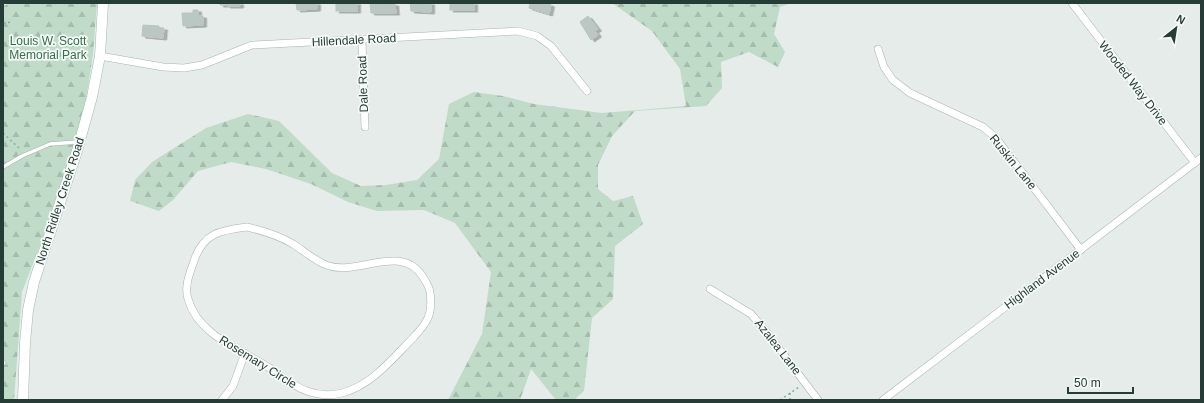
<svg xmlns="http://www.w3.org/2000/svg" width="1204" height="403" font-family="Arial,sans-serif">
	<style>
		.forest { fill: url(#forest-firs) }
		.building { fill: #bac7c2; stroke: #b8c5c0; filter: url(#shadow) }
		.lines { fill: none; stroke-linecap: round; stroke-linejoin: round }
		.lane-casing { stroke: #a8b4b0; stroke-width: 4.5 }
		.street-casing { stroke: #a8b4b0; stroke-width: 8 }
		.secondary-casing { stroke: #a4b7b0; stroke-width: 11 }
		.path { stroke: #89ada1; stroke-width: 1.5; stroke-dasharray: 2 3; stroke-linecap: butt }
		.lane { stroke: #fff; stroke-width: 3.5 }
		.street { stroke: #fff; stroke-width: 7 }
		.secondary { stroke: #fff; stroke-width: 10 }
		.labels { text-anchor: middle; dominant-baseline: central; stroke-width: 3.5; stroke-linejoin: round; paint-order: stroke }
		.street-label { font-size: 12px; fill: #263c36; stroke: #f5f9f7 }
		.park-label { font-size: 12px; fill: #346f4a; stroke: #f5f9f7 }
	</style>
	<defs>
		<pattern id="forest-firs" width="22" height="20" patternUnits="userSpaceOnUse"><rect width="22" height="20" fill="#c0dbc7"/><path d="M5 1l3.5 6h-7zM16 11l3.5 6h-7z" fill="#a5bdac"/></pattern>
		<filter id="shadow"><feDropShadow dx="3.5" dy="2" stdDeviation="0" flood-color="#0004"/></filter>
	</defs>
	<rect width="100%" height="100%" fill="#e5ece9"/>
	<g class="forest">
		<polygon points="10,3 97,3 93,54 84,113 44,235 22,292 14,400 3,400 3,6"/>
		<polygon points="612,3 791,3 780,7 774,34 785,52 778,67 749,52 721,62 722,88 706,106 635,111 612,136 598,165 598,189 613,201 633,196 643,224 615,246 613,299 592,318 584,391 574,400 556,400 531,369 520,400 448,400 482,334 491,272 455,223 424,210 377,211 348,202 311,184 266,169 231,162 198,171 173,200 159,211 130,201 135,180 152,162 206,128 248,114 279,121 332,173 361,186 386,185 417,180 439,159 449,104 474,92 503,96 534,104 602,113 686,106 680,69 652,31"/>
	</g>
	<g class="building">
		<polygon points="220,3 240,3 240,6 227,6 227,5 220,5"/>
		<polygon points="296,3 317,3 317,9 297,10"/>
		<rect x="336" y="3" width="21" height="8"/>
		<polygon points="370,3 395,4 396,13 371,13"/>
		<polygon points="410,3 431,3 431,12 411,11"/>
		<rect x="450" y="3" width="24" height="7"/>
		<polygon points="530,3 546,3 551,5 549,14 529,8"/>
		<polygon points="193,10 198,10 198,16 203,16 203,25 183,26 182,13 193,13"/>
		<polygon points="588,16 598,29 595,31 598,35 591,40 580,22"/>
		<polygon points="143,25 159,26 159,28 164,28 163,38 142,36"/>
	</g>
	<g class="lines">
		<g class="lane-casing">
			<g id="lane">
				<polyline points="3,167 22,156 50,144 78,142"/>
				<polyline points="3,362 4,363"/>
			</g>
		</g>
		<g class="street-casing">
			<g id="street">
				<polyline points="1072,3 1195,163"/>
				<polyline points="362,40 365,127"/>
				<polyline points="878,49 884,67 893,80 910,93 983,127 996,138 1081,250"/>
				<polyline points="100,56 163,67 184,68 202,65 252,45 518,31 537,36 551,46 587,91"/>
				<path d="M247 227C264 231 278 235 293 244 304 251 316 262 329 266 360 275 402 243 423 277 426 282 429 286 430 292 433 314 428 322 413 338 392 359 372 385 342 393 330 396 318 395 307 391 292 386 281 375 268 367 240 349 198 335 188 299 184 286 190 273 194 261 203 233 221 230 247 227Z"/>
				<polyline points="710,289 751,314 765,330 818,400"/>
				<polyline points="222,400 233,386 245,353"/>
				<polyline points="883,400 1201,158"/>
			</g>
		</g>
		<g class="secondary-casing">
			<polyline id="secondary" points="23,400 25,343 28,310 34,282 77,151 92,97 100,56 103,3"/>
		</g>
		<g class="path">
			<polyline points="3,23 12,22"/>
			<polyline points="3,133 20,149"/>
			<polyline points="780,400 799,387"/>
			<polyline points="790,400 790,393"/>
		</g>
		<use href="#lane" class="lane"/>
		<use href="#street" class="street"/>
		<use href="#secondary" class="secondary"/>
	</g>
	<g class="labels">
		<g class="street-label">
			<text transform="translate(354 40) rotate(-3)">Hillendale Road</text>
			<text transform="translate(1133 83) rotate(52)">Wooded Way Drive</text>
			<text transform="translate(363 84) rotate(-92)">Dale Road</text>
			<text transform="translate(1013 162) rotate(51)">Ruskin Lane</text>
			<text transform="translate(60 201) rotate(-72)">North Ridley Creek Road</text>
			<text transform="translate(1042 279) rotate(-37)">Highland Avenue</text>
			<text transform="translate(778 347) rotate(52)">Azalea Lane</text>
			<text transform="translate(258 362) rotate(32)">Rosemary Circle</text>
		</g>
		<g class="park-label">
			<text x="48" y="41">Louis W. Scott<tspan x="48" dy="14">Memorial Park</tspan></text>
		</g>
	</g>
	<rect width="1204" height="403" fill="none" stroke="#263c36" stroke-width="8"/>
	<g transform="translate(1176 28) rotate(30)" stroke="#f5f9f7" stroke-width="3" paint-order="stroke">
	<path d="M0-3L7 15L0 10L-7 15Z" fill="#263c36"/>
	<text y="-6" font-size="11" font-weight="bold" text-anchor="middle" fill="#263c36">N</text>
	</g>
	<path d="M1068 387v6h65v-6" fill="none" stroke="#263c36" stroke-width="2"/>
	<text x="1074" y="387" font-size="12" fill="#263c36" stroke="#f5f9f7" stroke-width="3" paint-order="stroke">50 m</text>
</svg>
